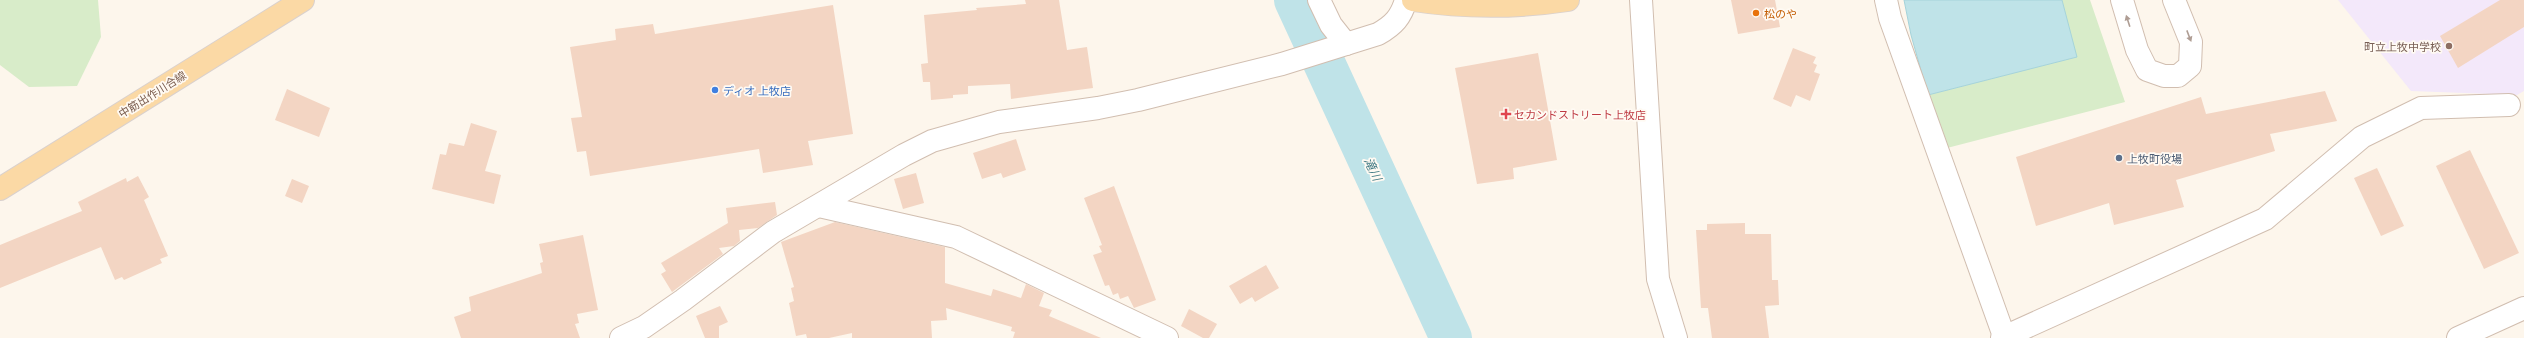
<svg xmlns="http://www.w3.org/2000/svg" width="2524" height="338" font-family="'Noto Sans','Noto Sans JP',sans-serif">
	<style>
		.education { fill: #f3e8fa }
		.green { fill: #d8ecc9 }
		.water { fill: #bfe3e8; stroke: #a5d3da }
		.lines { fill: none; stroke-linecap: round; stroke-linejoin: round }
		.river { stroke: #bfe3e8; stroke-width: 42 }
		.building { fill: #f3d5c3 }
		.minor-casing { stroke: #d1beb0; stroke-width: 24 }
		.major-casing { stroke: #dad1cd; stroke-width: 24 }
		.minor { stroke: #fff; stroke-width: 22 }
		.major { stroke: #fbd9a5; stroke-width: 22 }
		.oneway { fill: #af9d94 }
		.food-dot { fill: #e8710a; stroke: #fffaf3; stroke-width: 1.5 }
		.education-dot { fill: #8d6e63; stroke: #fffaf3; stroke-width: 1.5 }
		.shop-dot { fill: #3f7fe0; stroke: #fffaf3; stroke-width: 1.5 }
		.health-dot { fill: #e0444e; stroke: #fffaf3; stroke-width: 1.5 }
		.service-dot { fill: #5c6f8a; stroke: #fffaf3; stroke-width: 1.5 }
		.labels { text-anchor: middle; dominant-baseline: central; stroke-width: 3.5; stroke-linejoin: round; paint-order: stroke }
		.food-label { font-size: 11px; fill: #c56008; stroke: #fffaf3; text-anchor: start }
		.education-label { font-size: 11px; fill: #785e54; stroke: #fffaf3; text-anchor: end }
		.shop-label { font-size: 11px; fill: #366cbe; stroke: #fffaf3; text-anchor: start }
		.street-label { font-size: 11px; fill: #7a5c4d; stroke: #fffaf3 }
		.health-label { font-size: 11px; fill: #be3a42; stroke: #fffaf3; text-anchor: start }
		.service-label { font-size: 11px; fill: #4e5e75; stroke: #fffaf3; text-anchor: start }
		.water-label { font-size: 12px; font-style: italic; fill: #437c86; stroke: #fffaf3 }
	</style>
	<rect width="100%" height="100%" fill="#fdf6ec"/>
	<polygon class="education" points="2338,0 2524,0 2524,91 2517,95 2411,91"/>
	<g class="green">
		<polygon points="0,0 98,0 101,37 77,86 29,87 0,65"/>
		<polygon points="2062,0 2090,0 2125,102 1947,148 1928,95 2076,57"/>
	</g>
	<polygon class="water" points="1904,0 2062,0 2077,57 1928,95 1911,35"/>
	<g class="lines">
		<polyline class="river" points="1295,0 1451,338"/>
	</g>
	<g class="building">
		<polygon points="1025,0 1059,0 1067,50 1087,47 1093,88 1011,99 1010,84 968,86 968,94 953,95 953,98 931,100 930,82 923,82 921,64 928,63 924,15 977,10 976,8 1026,4"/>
		<polygon points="1731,0 1775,0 1780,27 1738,34"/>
		<polygon points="2500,0 2524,0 2524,27 2458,68 2440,36"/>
		<polygon points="833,5 853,134 808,141 813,165 763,173 759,149 590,176 586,151 577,152 571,118 582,117 570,47 616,40 615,29 653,24 655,34"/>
		<polygon points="1793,48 1816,57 1813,63 1817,65 1814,72 1820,74 1810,101 1796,95 1791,107 1773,99"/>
		<polygon points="1538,53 1557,160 1513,168 1514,179 1477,184 1455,68"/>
		<polygon points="287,89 330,108 319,137 275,120"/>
		<polygon points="2325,91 2337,121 2270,134 2275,151 2176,180 2184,207 2114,225 2109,203 2036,226 2016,157 2201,97 2206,114"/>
		<polygon points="471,123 497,131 485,171 501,175 494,204 432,189 440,154 446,155 449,143 464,146"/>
		<polygon points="1016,139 1026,170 1003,178 1001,173 982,179 973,153"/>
		<polygon points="2470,150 2519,253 2484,269 2436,166"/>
		<polygon points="2377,168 2404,226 2381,236 2354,178"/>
		<polygon points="916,173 924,203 903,209 894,179"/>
		<polygon points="138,176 149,197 144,200 168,256 160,259 162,263 124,280 122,277 115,280 101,247 0,288 0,245 82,211 78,202 126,178 127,182"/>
		<polygon points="292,179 309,186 302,203 285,196"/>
		<polygon points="1114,186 1156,300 1134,308 1128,296 1120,299 1118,293 1113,295 1109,285 1105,286 1093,255 1102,252 1099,246 1102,245 1084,198"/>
		<polygon points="775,202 777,215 758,228 739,230 740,241 734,246 719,248 723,254 672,292 661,274 666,271 661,263 728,223 726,208"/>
		<polygon points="835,222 945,247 945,283 991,296 993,289 1021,298 1026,284 1044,293 1039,306 1052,310 1049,316 1101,338 1013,338 1015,332 1011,331 1012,327 946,308 947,320 931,321 932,338 852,338 852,333 829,338 807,338 806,334 796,336 789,303 794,301 791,288 794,287 781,242"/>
		<polygon points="1745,223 1745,234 1771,234 1772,280 1778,280 1779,305 1765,306 1769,338 1712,338 1708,308 1701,308 1696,230 1707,230 1707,224"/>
		<polygon points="583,235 598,310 577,314 579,323 575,324 580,338 461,338 454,317 471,311 469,297 542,273 540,263 543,262 539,244"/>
		<polygon points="1266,265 1279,288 1255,302 1252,297 1240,304 1229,286"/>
		<polygon points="720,306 728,322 719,326 719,338 705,338 696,316"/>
		<polygon points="1189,309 1217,324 1209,338 1203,338 1181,326"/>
	</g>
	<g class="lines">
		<g class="minor-casing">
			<g id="minor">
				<polyline points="1319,0 1331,25 1346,44"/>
				<polyline points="1641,0 1658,279 1676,338"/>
				<polyline points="1886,0 1890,18 2004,336"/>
				<polyline points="2122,0 2137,50 2147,70 2164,76 2178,76 2190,66 2191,42 2174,0"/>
				<polyline points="819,206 956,237 1167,338"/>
				<path d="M621 338 644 327 683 300 773 232 904 155 932 141 999 122 1098 108 1138 100 1282 64 1378 34C1394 25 1401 17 1406 0"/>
				<polyline points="2002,338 2265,219 2362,137 2421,108 2509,105"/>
				<polyline points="2458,338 2524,308"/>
			</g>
		</g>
		<g class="major-casing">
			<g id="major">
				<path d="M1413 0C1466 8 1515 8 1568 0"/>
				<polyline points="0,189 303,0"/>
			</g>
		</g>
		<use href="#minor" class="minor"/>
		<use href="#major" class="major"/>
	</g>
	<defs><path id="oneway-solid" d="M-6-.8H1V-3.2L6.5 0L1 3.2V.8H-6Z"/></defs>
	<g class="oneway">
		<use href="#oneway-solid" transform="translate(2128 21) rotate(-108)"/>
		<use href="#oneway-solid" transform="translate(2189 36) rotate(69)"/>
	</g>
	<circle class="food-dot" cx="1756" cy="13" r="4"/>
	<circle class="education-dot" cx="2449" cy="46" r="4"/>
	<circle class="shop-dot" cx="715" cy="90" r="4"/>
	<path class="health-dot" d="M1504 108h4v4h4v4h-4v4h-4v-4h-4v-4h4z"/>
	<circle class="service-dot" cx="2119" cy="158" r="4"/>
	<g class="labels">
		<g class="food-label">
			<text x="1764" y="13">松のや</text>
		</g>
		<g class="education-label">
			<text x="2441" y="46">町立上牧中学校</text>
		</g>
		<g class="shop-label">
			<text x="723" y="90">ディオ 上牧店</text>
		</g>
		<g class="street-label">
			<text transform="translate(152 94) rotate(-32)">中筋出作川合線</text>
		</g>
		<g class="health-label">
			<text x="1514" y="114">セカンドストリート上牧店</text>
		</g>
		<g class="service-label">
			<text x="2127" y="158">上牧町役場</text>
		</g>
		<g class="water-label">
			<text transform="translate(1373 169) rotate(65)">滝川</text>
		</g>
	</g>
</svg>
